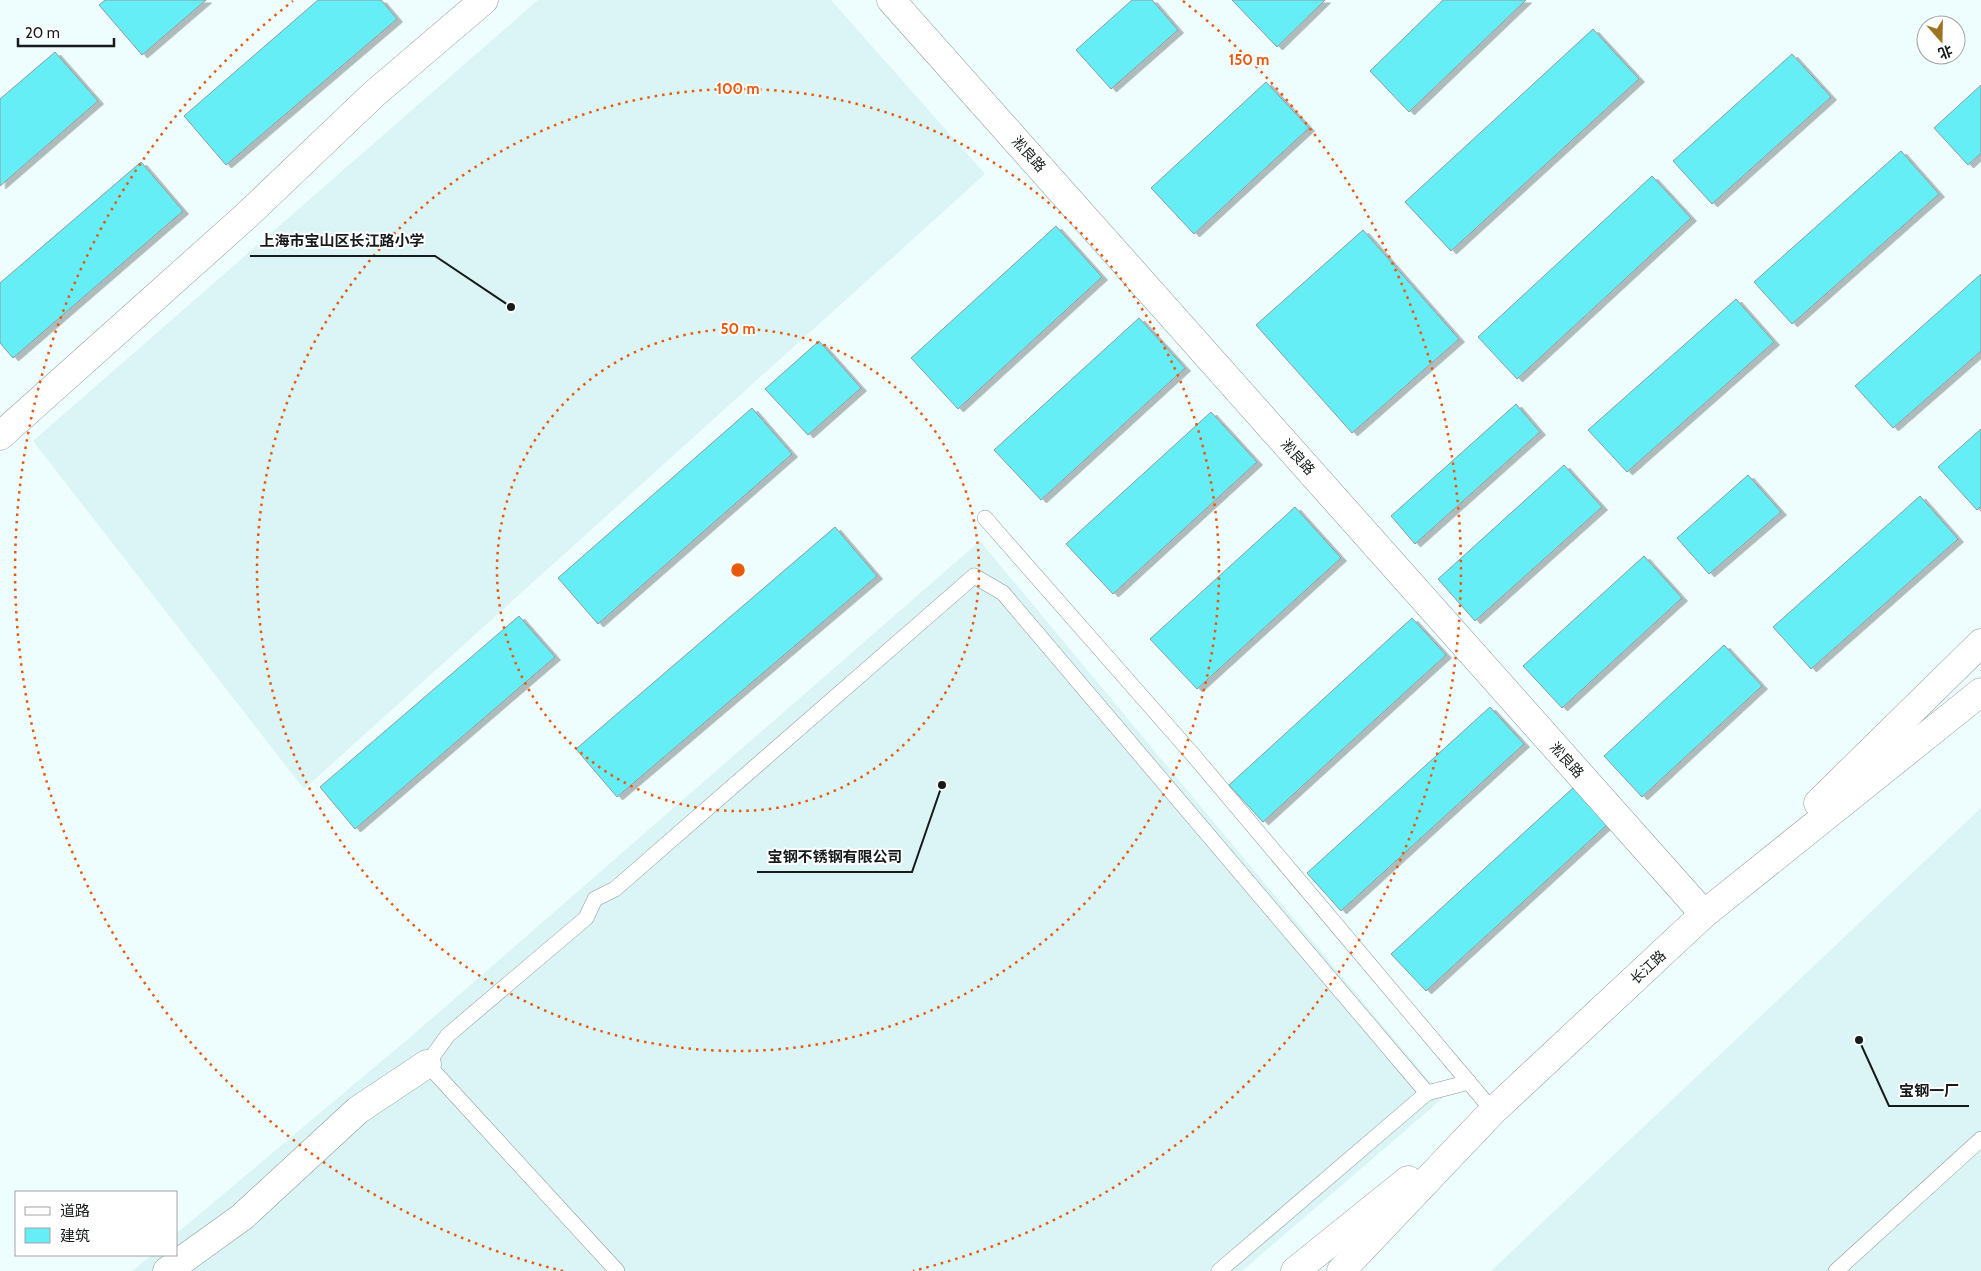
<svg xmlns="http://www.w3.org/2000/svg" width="1981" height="1271" font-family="Cabin,'Noto Sans SC',sans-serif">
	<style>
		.built { fill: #dbf4f5 }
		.building { fill: #66eef6; stroke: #8e9b9c; filter: url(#shadow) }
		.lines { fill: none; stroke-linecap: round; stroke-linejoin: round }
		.lane-casing { stroke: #8c999a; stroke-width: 16 }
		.street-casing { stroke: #8c999a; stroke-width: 29 }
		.secondary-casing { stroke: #8c999a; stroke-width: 29 }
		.primary-casing { stroke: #8c999a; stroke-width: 29 }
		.lane { stroke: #fff; stroke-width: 15 }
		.street { stroke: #fff; stroke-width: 28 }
		.secondary { stroke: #fff; stroke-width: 28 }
		.primary { stroke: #fff; stroke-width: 28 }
		.ring { fill: none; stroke: #e8590c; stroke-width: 2.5; stroke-dasharray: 2.5 5 }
		.labels { text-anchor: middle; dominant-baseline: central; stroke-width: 4; stroke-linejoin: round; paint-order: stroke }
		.street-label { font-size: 14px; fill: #161b1b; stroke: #fff }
		.centre { fill: #e8590c; stroke: #fff; stroke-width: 2.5 }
		.ring-label { font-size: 15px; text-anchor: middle; font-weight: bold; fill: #e8590c; stroke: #fff; stroke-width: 4; stroke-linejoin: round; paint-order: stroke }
		.leader { fill: none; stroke: #161b1b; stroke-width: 2 }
		.callout-dot { fill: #161b1b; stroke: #fff; stroke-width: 2 }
		.callout-label { font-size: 15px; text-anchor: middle; font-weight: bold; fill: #161b1b; stroke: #fff; stroke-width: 4; stroke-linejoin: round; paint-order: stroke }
	</style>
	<defs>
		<filter id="shadow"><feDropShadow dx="5.5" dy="3" stdDeviation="0" flood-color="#0004"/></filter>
	</defs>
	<rect width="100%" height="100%" fill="#eefdfe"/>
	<g class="built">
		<polygon points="538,0 831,0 985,174 304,789 33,441"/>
		<polygon points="980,541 1443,1098 1242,1271 132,1271 152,1255 176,1255 176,1234 421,1028"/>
		<polygon points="1981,808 1981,1271 1491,1271"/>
	</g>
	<g class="building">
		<polygon points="105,0 206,0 142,55 99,5"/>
		<polygon points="318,0 381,0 397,19 226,165 184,116"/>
		<polygon points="1132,0 1152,0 1178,30 1111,89 1076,50"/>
		<polygon points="1232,0 1325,0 1277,47"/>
		<polygon points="1443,0 1526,0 1409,112 1370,71"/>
		<polygon points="1593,29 1639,79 1451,251 1405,202"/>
		<polygon points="55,52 98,101 0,186 0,99"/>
		<polygon points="1792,54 1831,97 1712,204 1673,161"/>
		<polygon points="1266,82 1309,128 1194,234 1151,188"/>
		<polygon points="1981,85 1981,153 1968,165 1934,128"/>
		<polygon points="1901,151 1939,194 1792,324 1754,282"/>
		<polygon points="141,162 183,211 13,358 0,343 0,283"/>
		<polygon points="1652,176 1691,218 1517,379 1478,337"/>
		<polygon points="1056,226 1102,277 958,409 911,358"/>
		<polygon points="1363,230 1459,339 1352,433 1256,325"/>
		<polygon points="1981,274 1981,351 1893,428 1855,386"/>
		<polygon points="1736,299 1774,342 1627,472 1588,430"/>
		<polygon points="1139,318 1185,368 1041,500 994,450"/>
		<polygon points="819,341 861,388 808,435 765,389"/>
		<polygon points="1516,404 1540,432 1415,544 1391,516"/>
		<polygon points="752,408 792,454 598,624 558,578"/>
		<polygon points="1211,412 1257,462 1113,594 1066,544"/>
		<polygon points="1981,429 1981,506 1977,510 1938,467"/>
		<polygon points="1564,465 1602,507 1475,621 1438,579"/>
		<polygon points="1748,475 1781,512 1709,574 1677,538"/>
		<polygon points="1920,496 1958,539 1811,669 1773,627"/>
		<polygon points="1295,507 1341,558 1197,689 1150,639"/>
		<polygon points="835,527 877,576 617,797 576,749"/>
		<polygon points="1644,556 1682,598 1562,708 1523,666"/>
		<polygon points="519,616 555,657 355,829 320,787"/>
		<polygon points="1412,618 1446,655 1263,822 1229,785"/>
		<polygon points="1724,645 1762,686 1642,797 1604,756"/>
		<polygon points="1490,707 1524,744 1341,911 1307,873"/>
		<polygon points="1574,787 1608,824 1426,991 1391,954"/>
	</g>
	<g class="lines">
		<g class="lane-casing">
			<g id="lane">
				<polyline points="985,518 1194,756 1493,1111"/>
				<polyline points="617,1271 427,1064 448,1035 586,918 595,899 615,889 974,576 1003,593 1427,1093 1469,1082"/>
				<polyline points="1219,1271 1427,1093"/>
				<polyline points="1836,1271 1981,1139"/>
			</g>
		</g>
		<g class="street-casing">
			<g id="street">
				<polyline points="0,436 246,216 374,94 484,0"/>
				<polyline points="167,1271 242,1217 358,1110 427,1064"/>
			</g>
		</g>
		<g class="secondary-casing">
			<polyline id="secondary" points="891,0 1704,914"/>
		</g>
		<g class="primary-casing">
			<g id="primary">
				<polyline points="1818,803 1981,643"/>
				<polyline points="1295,1271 1408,1180"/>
				<polyline points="1341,1271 1493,1111 1704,914 1981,692"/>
			</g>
		</g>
		<use href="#lane" class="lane"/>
		<use href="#street" class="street"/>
		<use href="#secondary" class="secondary"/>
		<use href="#primary" class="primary"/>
	</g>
	<g class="ring">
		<circle cx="738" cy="570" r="241"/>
		<circle cx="738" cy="570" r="481"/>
		<path d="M563 1271A722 722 0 0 1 293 1M1183 1A722 722 0 0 1 913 1271"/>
	</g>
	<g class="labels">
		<g class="street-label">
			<text transform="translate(1029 154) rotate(48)">淞良路</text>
			<text transform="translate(1298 457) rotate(48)">淞良路</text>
			<text transform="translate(1567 760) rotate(48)">淞良路</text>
			<text transform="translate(1648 967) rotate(-43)">长江路</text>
		</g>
	</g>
	<circle cx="738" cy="570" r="8" class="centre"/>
	<g class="ring-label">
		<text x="1249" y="65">150 m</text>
		<text x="738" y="94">100 m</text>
		<text x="738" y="334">50 m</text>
	</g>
	<path class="leader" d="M511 307L435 256H250M942 785L912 872H757M1859 1040L1889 1106H1969"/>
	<g class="callout-dot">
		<circle cx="511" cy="307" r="5"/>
		<circle cx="942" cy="785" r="5"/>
		<circle cx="1859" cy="1040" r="5"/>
	</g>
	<g class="callout-label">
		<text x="342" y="246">上海市宝山区长江路小学</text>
		<text x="835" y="862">宝钢不锈钢有限公司</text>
		<text x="1929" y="1096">宝钢一厂</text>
	</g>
	<rect x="15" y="1191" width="162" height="65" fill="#ffffff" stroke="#a2a4a4"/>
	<rect x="25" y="1207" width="25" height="8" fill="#ffffff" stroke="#a2a4a4"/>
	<text x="60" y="1216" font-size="15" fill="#161b1b">道路</text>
	<rect x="25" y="1228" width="25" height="15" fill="#66eef6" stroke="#a2a4a4"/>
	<text x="60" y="1241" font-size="15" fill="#161b1b">建筑</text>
	<g transform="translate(1941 40) rotate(160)"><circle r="24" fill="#ffffff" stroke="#a2a4a4"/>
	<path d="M0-4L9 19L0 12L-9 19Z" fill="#9d7221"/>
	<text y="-8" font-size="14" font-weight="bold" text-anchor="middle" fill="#161b1b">北</text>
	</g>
	<path d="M18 38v8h96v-8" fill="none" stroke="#161b1b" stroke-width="2.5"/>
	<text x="25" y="38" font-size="15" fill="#161b1b" stroke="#ffffff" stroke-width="4" paint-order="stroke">20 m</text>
</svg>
